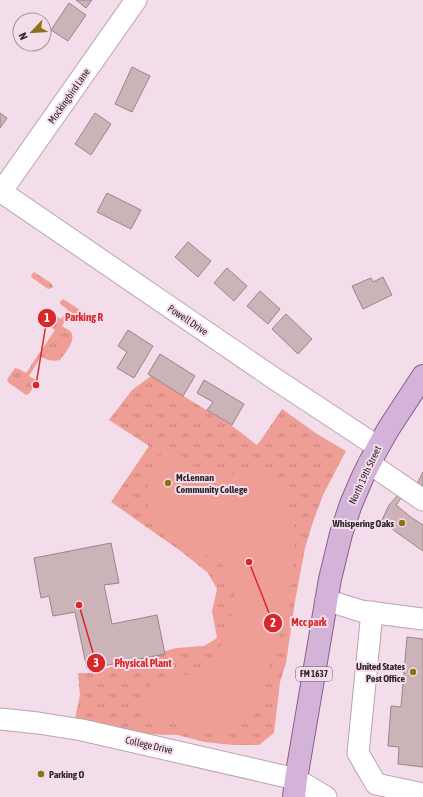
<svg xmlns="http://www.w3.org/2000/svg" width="423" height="797" font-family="'Asap Condensed',sans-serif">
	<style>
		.grass { fill: url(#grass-tufts) }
		.pitch { fill: #ee9e95 }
		.building { fill: #ccb3b8; stroke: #9c8489 }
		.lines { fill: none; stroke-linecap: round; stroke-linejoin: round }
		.minor-casing { stroke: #b9a4af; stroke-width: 23 }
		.major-casing { stroke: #88618c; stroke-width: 24 }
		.minor { stroke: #fff; stroke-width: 21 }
		.major { stroke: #d4b3d9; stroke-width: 22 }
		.poi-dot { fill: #8d7317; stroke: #f4ddea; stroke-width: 1.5 }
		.labels { text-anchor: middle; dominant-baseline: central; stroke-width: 4; stroke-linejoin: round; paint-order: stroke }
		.shield { fill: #f4ddea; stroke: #695d64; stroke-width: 1 }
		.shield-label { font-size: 9px; font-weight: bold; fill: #2e262b }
		.street-label { font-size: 10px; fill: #2e262b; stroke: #f4ddea }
		.poi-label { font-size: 10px; font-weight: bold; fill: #2e262b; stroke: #f4ddea; text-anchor: start }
		.leader { fill: none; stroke: #d62828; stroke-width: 1.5 }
		.callout-dot { fill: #d62828; stroke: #f4ddea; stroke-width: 1.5 }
		.mark-label { font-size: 12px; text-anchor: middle; font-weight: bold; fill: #fff }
		.callout-label { font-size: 11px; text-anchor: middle; font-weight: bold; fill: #d62828; stroke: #f4ddea; stroke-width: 4; stroke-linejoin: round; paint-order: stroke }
	</style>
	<defs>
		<pattern id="grass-tufts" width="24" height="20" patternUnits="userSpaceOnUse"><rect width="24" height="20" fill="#ee9e95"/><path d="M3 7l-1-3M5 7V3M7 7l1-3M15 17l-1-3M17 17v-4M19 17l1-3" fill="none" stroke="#c1817a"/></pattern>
	</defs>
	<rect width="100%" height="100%" fill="#f4ddea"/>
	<g class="grass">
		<polygon points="34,272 51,283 53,286 52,288 48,289 31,277 31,276 33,273"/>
		<path d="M63 299 83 312 84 316 83 318H80L71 312 62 326C64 328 68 329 70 331 78 339 64 354 60 360 53 362 47 360 41 357L29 376 36 380V383L29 394 26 395 9 383 7 381 8 378 15 368 19 369 26 373 55 330 47 325V322L54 314 61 319 68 310 60 304V302Z"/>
		<polygon points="151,376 231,425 257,445 263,437 282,409 317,434 346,451 323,495 313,522 305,548 295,601 286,663 280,682 274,733 259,745 233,745 204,742 178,735 144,734 74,723 80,695 78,673 93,673 117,665 176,648 204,646 217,638 212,611 217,589 208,573 182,552 111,502 149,446 109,420 132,390"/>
	</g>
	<polygon class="pitch" points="171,452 183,456 196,467 213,474 223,475 232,475 242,469 252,466 264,466 273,473 281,481 294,520 294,556 293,574 291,584 287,597 285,617 283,628 266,675 264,685 255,706 246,717 229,725 220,728 201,731 190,730 177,723 168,719 144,715 139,711 139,702 143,693 151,684 167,677 200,673 208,668 214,653 223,643 226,635 235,602 235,589 230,575 223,565 216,561 180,540 173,533 164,528 152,514 147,502 149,473 159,455"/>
	<g class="building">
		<polygon points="76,0 92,0 86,8"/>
		<polygon points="69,3 86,15 68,41 51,30"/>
		<polygon points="132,67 150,76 132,112 115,104"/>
		<polygon points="0,113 7,118 0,128"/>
		<polygon points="95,113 111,124 91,155 75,144"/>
		<polygon points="107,193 141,210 131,229 97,212"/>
		<polygon points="188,242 211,261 198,277 175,257"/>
		<polygon points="227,268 247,286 234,301 214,283"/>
		<polygon points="383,277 392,295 363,309 352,286 371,278 373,282"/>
		<polygon points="260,291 280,309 268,324 247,306"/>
		<polygon points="286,314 312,339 298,354 272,329"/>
		<polygon points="128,330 153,346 134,378 117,368 127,352 118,346"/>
		<polygon points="160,354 195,376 183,396 148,374"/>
		<polygon points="204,380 244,404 232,425 207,410 213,402 197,393"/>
		<polygon points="423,472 423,488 417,484"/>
		<polygon points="399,494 402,497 396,505 412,518 423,525 423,551 396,532 382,520 389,505"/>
		<polygon points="111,543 119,583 104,585 112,624 157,615 165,654 87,669 75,612 53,616 49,596 41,598 34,558"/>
		<polygon points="407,637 423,639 423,767 398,764 399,747 388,746 391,706 401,707"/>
	</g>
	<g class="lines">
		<g class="minor-casing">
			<g id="minor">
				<polyline points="0,191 272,377 378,447"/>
				<polyline points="1,192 136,0"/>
				<polyline points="369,463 423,500"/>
				<polyline points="326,600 361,611 423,619"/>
				<polyline points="372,612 358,753 376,784 423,794"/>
				<polyline points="0,719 38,723 82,730 296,779 326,797"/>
			</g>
		</g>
		<g class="major-casing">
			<polyline id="major" points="294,797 296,779 330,579 341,534 351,504 363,476 378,447 389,428 423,376"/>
		</g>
		<use href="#minor" class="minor"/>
		<use href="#major" class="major"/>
	</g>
	<g class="poi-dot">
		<circle cx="168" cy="483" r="4"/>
		<circle cx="402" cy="523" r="4"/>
		<circle cx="413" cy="672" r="4"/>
		<circle cx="41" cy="774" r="4"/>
	</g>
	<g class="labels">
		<rect class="shield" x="296" y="667" width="36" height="14" rx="3"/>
		<g class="shield-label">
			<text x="314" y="674">FM 1637</text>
		</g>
		<g class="street-label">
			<text transform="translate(69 96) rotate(-55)">Mockingbird Lane</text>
			<text transform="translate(188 320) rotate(34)">Powell Drive</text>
			<text transform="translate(365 475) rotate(-65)">North 19th Street</text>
			<text transform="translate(149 745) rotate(13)">College Drive</text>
		</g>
		<g class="poi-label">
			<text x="176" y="477">McLennan<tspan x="176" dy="12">Community College</tspan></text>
			<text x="394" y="523" text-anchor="end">Whispering Oaks</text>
			<text x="405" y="666" text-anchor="end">United States<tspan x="405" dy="12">Post Office</tspan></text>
			<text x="49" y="774">Parking O</text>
		</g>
	</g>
	<path class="leader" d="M36 385L47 318M249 562L273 623M79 605L96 663"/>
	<g class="callout-dot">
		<circle cx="36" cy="385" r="4"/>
		<circle cx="249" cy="562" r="4"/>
		<circle cx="79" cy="605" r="4"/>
		<circle cx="47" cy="318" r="10"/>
		<circle cx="273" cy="623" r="10"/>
		<circle cx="96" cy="663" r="10"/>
	</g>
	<g class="mark-label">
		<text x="47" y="322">1</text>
		<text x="273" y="627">2</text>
		<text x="96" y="667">3</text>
	</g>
	<g class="callout-label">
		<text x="84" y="321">Parking R</text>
		<text x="309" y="626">Mcc park</text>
		<text x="143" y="667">Physical Plant</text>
	</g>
	<g transform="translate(32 32) rotate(245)"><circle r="19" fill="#f4ddea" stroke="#a5949e"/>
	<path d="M0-3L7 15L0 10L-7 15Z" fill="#8d7317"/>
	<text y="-6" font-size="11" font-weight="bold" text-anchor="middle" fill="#2e262b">N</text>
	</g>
</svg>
